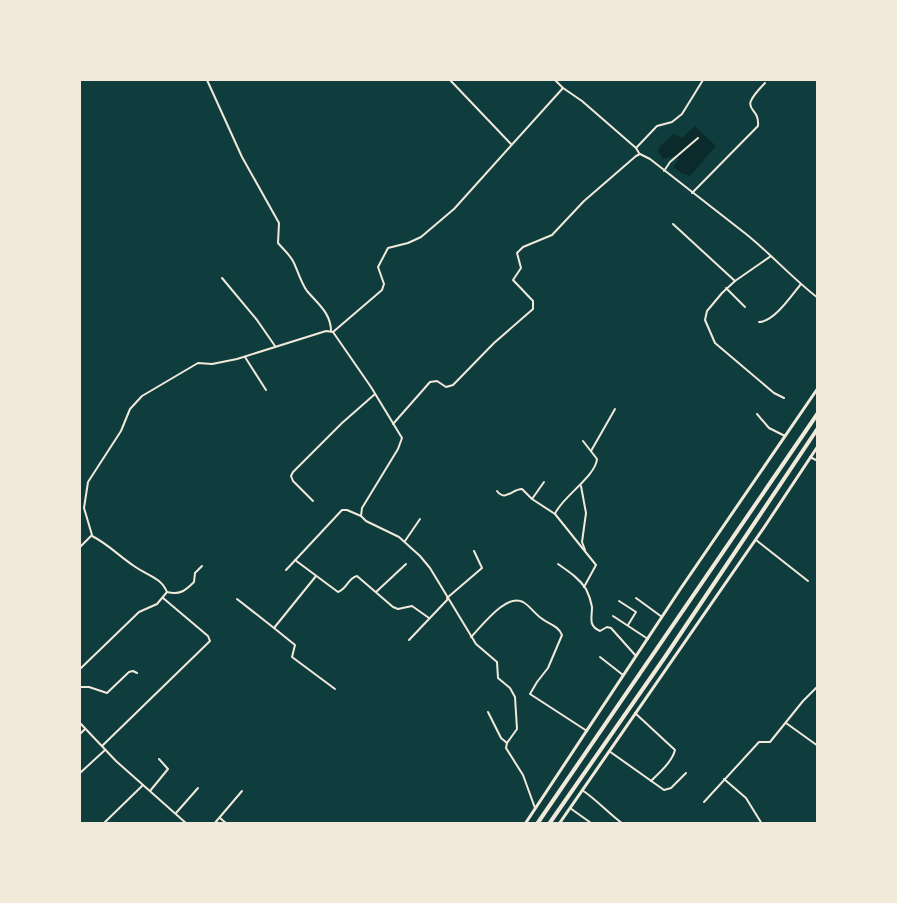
<svg xmlns="http://www.w3.org/2000/svg" width="897" height="903" font-family="Cabin,sans-serif">
	<style>
		.water { fill: #0a2a2b }
		.lines { fill: none; stroke-linecap: round; stroke-linejoin: round }
		.minor { stroke: #f1e9da; stroke-width: 2 }
		.tertiary { stroke: #f1e9da; stroke-width: 3 }
		.trunk { stroke: #f1e9da; stroke-width: 4 }
	</style>
	<rect width="100%" height="100%" fill="#0f3d3e"/>
	<polygon class="water" points="695,126 716,146 690,176 683,174 673,167 679,159 674,156 663,159 658,151 660,146 674,134 682,138"/>
	<g class="lines">
		<g class="minor">
			<path d="M207 80 242 157 279 223 278 243C283 249 289 254 293 261 298 271 301 283 307 291 317 303 331 313 331 331"/>
			<polyline points="450,80 511,144"/>
			<polyline points="555,80 563,88"/>
			<polyline points="639,153 636,148 657,126 672,122 682,114 703,80"/>
			<polyline points="664,171 670,162 698,138"/>
			<path d="M692 193 758 126C760 103 735 114 765 83"/>
			<polyline points="673,224 735,281 771,256"/>
			<polyline points="222,278 257,320 275,346"/>
			<polyline points="735,281 722,293 707,311 705,320 715,343 774,393 784,398"/>
			<polyline points="726,288 745,307"/>
			<path d="M759 322C774 322 791 296 801 284"/>
			<polyline points="333,332 382,290 384,284 378,267 388,248 408,243 421,237 454,209 563,88 582,101 636,148"/>
			<polyline points="245,357 266,390"/>
			<polyline points="757,414 769,428 785,436"/>
			<path d="M393 424 430 382 437 381 446 387 453 385 494 343 533 309V301L513 280 521 268 517 253 523 247 552 235 584 201 636 156 640 154 650 159 746 234C771 254 792 278 818 298"/>
			<path d="M583 441 597 459C596 476 560 499 555 514L596 565 584 587"/>
			<polyline points="591,451 615,409"/>
			<polyline points="810,457 818,461"/>
			<polyline points="581,486 586,513 582,542 585,550"/>
			<path d="M497 491C505 502 512 489 522 489L532 499 555 514"/>
			<polyline points="532,499 544,482"/>
			<polyline points="313,501 293,481 291,476 293,472 342,423 375,394"/>
			<polyline points="756,540 808,581"/>
			<polyline points="405,541 420,519"/>
			<polyline points="80,547 92,535 84,508 88,482 121,431 130,409 142,396 198,363 212,364 237,359 326,331 333,332 371,387 402,438 398,449 362,508 361,516 366,521 399,537 420,556 430,568 476,644 497,662 498,678 510,688 515,697 517,729 507,743 506,748 523,775 535,808"/>
			<path d="M295 560 338 592C347 589 348 578 357 576L393 607 398 609 412 606 429 618"/>
			<path d="M558 564C568 571 579 578 586 589 589 595 591 601 592 607 592 618 588 626 600 631L607 627 611 628 636 656"/>
			<polyline points="286,570 342,510 347,510 361,516"/>
			<path d="M167 592C180 595 185 591 194 582L195 573 202 566"/>
			<polyline points="376,592 406,564"/>
			<polyline points="447,598 482,568 474,551"/>
			<polyline points="636,598 662,617"/>
			<polyline points="237,599 274,628 316,576"/>
			<polyline points="619,601 636,612 628,625"/>
			<polyline points="613,616 648,639"/>
			<polyline points="274,628 295,645 292,657 335,689"/>
			<path d="M471 637C482 626 506 593 523 602 530 606 534 613 541 618 548 624 558 625 562 635L548 668 537 682 530 694 587 731"/>
			<polyline points="409,640 448,599"/>
			<polyline points="600,657 623,675"/>
			<path d="M80 669 139 612 157 604 167 592C161 577 146 575 134 566 119 556 108 544 92 536"/>
			<polyline points="80,687 89,687 107,693 129,672 133,671 137,673"/>
			<polyline points="488,712 501,738 507,743"/>
			<path d="M635 713 675 750C672 762 659 773 651 781"/>
			<polyline points="80,723 116,761 187,824"/>
			<polyline points="786,723 818,746"/>
			<polyline points="80,734 85,729"/>
			<polyline points="102,746 210,641 208,636 163,598"/>
			<polyline points="609,751 664,790 671,788 686,773"/>
			<polyline points="80,773 105,750"/>
			<polyline points="724,779 746,798 762,824"/>
			<path d="M582 790C597 800 608 813 623 824"/>
			<polyline points="150,791 168,769 159,759"/>
			<polyline points="704,802 759,742 770,742 803,701 818,686"/>
			<polyline points="570,808 591,823"/>
			<polyline points="176,813 198,788"/>
			<polyline points="220,818 227,824"/>
			<polyline points="695,823 696,824"/>
			<polyline points="103,824 143,785"/>
			<polyline points="214,824 242,791"/>
		</g>
		<g class="tertiary">
			<polyline points="525,824 681,588 818,388"/>
			<polyline points="559,824 765,526 818,446"/>
		</g>
		<g class="trunk">
			<polyline points="537,824 818,413"/>
			<polyline points="549,824 665,657 818,428"/>
		</g>
	</g>
	<rect width="897" height="903" fill="none" stroke="#f1e9da" stroke-width="162"/>
</svg>
